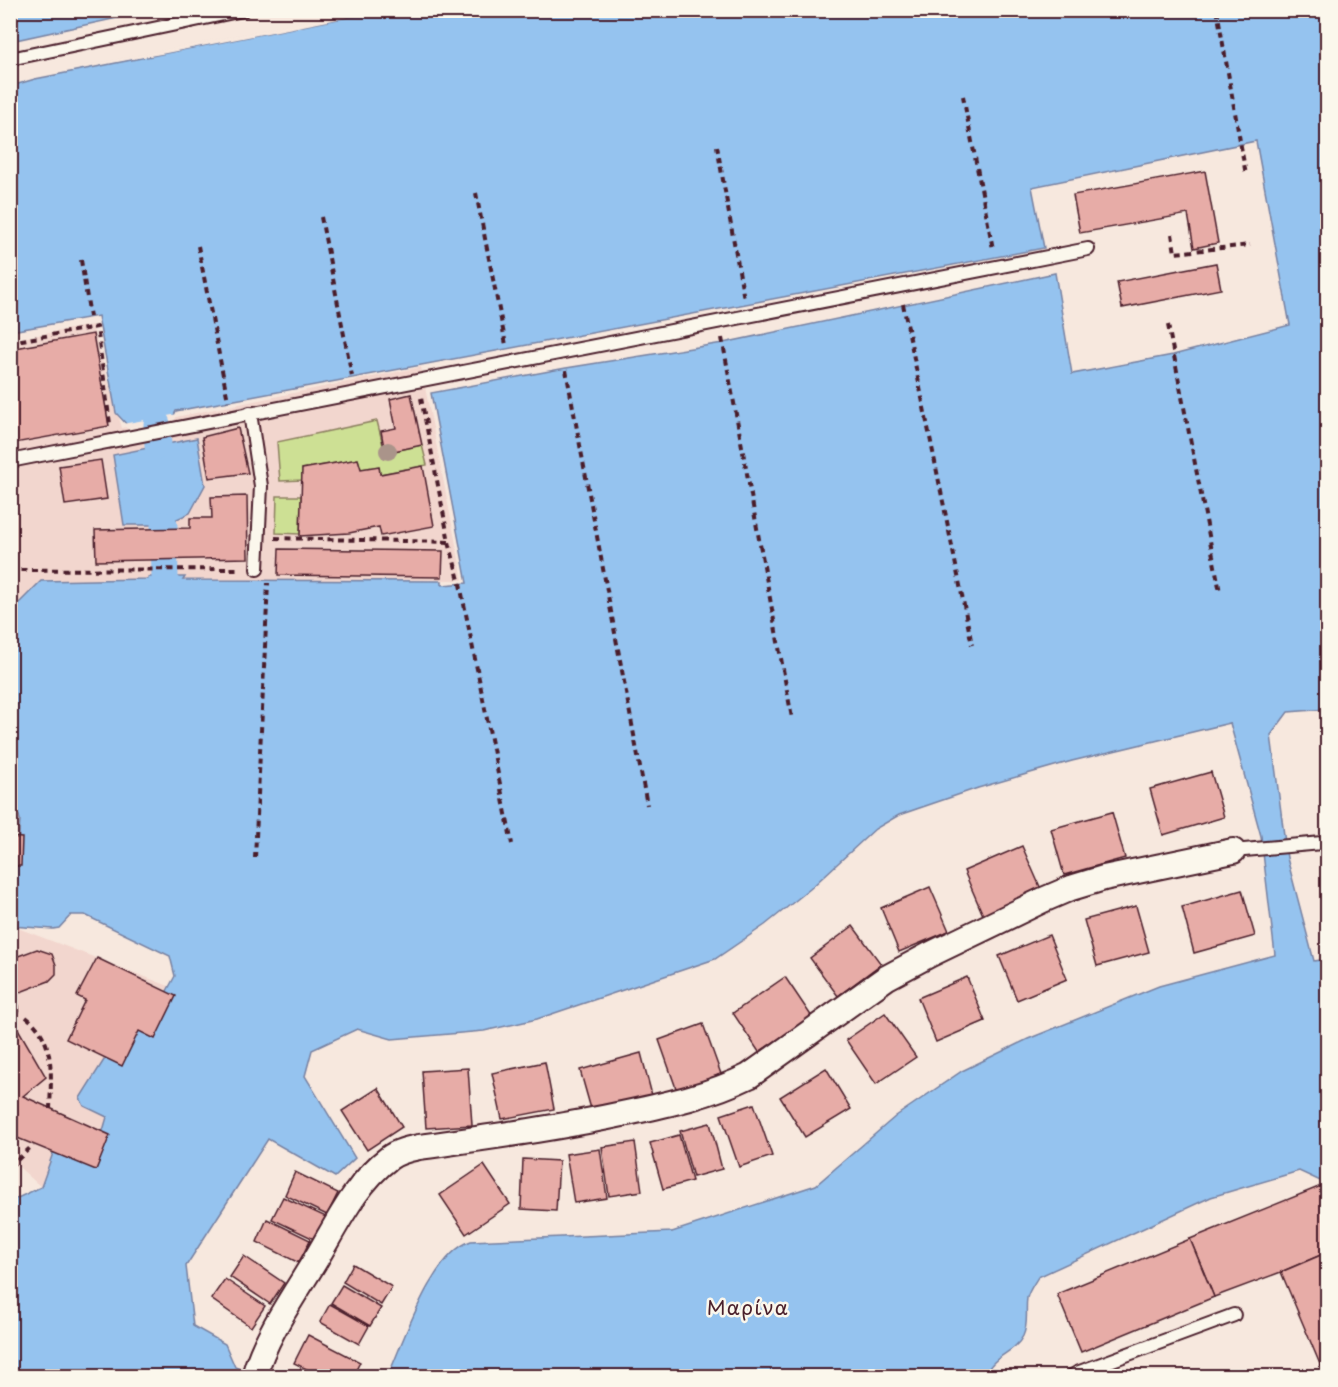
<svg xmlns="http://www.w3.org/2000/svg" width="1338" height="1387" font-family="'Playpen Sans',sans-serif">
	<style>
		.built { fill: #f2d6ce }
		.green { fill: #cde094; stroke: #8c8060; stroke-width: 1.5 }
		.water { fill: #95c3ef; stroke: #7781a1; stroke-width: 1.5 }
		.pier { fill: #f7e8de }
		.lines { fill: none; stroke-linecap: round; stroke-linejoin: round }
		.canal { stroke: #95c3ef; stroke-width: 27 }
		.building { fill: #e7aca7; stroke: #4a1f2b; stroke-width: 1.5 }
		.lane-casing { stroke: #4a1f2b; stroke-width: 16 }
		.street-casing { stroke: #4a1f2b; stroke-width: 28 }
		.path { stroke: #4a1f2b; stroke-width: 4; stroke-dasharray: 6 4.5; stroke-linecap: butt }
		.lane { stroke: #fbf7ec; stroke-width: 12 }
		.street { stroke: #fbf7ec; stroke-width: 24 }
		.tree { fill: #aa948a }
		.labels { text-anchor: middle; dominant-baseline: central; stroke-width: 5; stroke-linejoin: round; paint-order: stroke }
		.neighbourhood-label { font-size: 20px; letter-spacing: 1.5px; fill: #4a1f2b; stroke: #fbf7ec }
	</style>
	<rect width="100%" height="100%" fill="#f7e8de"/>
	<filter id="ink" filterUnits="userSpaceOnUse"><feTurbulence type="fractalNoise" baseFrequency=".0167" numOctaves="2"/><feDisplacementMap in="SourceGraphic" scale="12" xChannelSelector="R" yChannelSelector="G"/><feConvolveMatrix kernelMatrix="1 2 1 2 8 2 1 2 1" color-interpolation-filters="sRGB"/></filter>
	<g filter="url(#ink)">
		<g class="built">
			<polygon points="92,325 122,428 421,367 463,580 41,581 11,611 11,340"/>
			<polygon points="10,925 187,993 96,1155 41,1187 11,1160"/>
		</g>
		<g class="green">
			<polygon points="377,421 385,453 422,445 427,465 380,474 379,466 361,469 358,459 302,469 302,480 280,481 277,442"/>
			<polygon points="277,496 301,496 300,534 276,533"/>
		</g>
		<g class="water">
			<polygon points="11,10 150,10 150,11 11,41"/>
			<path d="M379 11H1327V709L1288 712 1271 735 1287 858 1314 961 1327 959V1184L1299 1171 1211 1197 1038 1277C1034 1284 1029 1290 1027 1298 1025 1311 1029 1323 1023 1336 1014 1354 993 1354 985 1376H388C404 1340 432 1254 471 1241L672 1232 816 1185 896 1116 962 1071 1028 1039 1159 986 1275 955 1261 836 1230 723 1072 761 978 788 899 815 875 829 810 889 765 925 715 959 537 1019 484 1031 392 1039 357 1029 312 1050 305 1076 355 1158 335 1177 268 1139 186 1266 193 1326 225 1344 235 1367 257 1376H12L11 1201 41 1187 53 1153 63 1149 96 1155 107 1117 84 1106 80 1098 104 1060 153 1017 175 976 170 956 85 915H71L59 928 53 929 11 926V853L18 848 20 820 19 816 10 814 11 611 41 581 147 579 149 577H185L183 580 442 581V585L467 583 431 393 566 368 723 343 1055 273 1072 374 1173 355 1290 325 1256 141 1032 187 1044 248 176 411 171 422 130 428 116 413 98 316 11 331V86L35 79Z"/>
			<polygon points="197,438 205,485 190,513 164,525 124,525 113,455"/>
		</g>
		<g class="pier">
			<polygon points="364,10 379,11 161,54 72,69"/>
			<polygon points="178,414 172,425 130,431 122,424"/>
		</g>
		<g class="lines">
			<g class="canal">
				<polyline points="157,424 158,446"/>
				<polyline points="164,525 165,577"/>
			</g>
		</g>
		<g class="building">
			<polygon points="1205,171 1218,243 1194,248 1188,214 1080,233 1073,195"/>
			<polygon points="1216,263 1221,289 1122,308 1117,282"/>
			<polygon points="93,334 109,426 15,443 10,414 10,349"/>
			<polygon points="411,394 422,445 385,453 381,431 396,428 390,399"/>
			<polygon points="238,428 248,473 209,478 202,437"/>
			<polygon points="358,459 361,469 379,466 380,474 423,466 434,526 381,536 379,527 349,533 300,536 302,469"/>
			<polygon points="101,460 107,499 65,505 59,466"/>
			<polygon points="247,496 248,558 96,561 95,530 190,528 190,518 212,518 211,497"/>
			<polygon points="279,549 443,551 442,577 278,575"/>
			<polygon points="1211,772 1224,817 1163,835 1150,789"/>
			<polygon points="1112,812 1125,858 1064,875 1051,829"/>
			<polygon points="10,837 22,838 21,866 10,866"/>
			<polygon points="1022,846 1041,889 983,915 964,871"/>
			<polygon points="930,887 949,931 899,952 881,908"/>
			<polygon points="1242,890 1255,936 1194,953 1182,907"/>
			<polygon points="1136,906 1149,952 1097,966 1084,920"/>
			<polygon points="853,926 881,964 838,996 810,958"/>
			<polygon points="1049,935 1067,979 1017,1000 999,956"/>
			<polygon points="37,949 52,954 56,965 56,974 49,981 10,996 10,959"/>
			<polygon points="97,958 176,996 155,1039 139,1031 122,1066 66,1039 85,1000 77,996"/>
			<polygon points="785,977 812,1017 759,1052 733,1013"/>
			<polygon points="967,977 985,1021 936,1042 918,998"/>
			<polygon points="885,1013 916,1057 876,1084 846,1040"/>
			<polygon points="10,1015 46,1077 23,1096 110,1135 96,1170 10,1135"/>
			<polygon points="703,1024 721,1074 677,1091 659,1040"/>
			<polygon points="641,1053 653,1099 593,1116 580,1070"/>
			<polygon points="545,1062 554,1109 502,1119 492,1073"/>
			<polygon points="468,1068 472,1125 426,1128 422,1071"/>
			<polygon points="826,1068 851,1109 805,1137 780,1097"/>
			<polygon points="378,1088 402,1127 367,1150 342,1111"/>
			<polygon points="754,1104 772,1156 739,1167 721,1115"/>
			<polygon points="710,1123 722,1169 693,1177 680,1131"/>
			<polygon points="679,1135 692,1181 663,1189 650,1143"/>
			<polygon points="635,1142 642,1191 609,1196 602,1147"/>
			<polygon points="600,1149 607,1198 574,1203 566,1154"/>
			<polygon points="523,1159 559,1161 556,1211 521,1209"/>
			<polygon points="484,1165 510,1204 466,1234 440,1195"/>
			<polygon points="295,1172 338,1193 327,1215 285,1195"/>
			<polygon points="1321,1186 1328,1203 1328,1252 1281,1272 1214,1297 1190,1239"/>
			<polygon points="283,1197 326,1217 316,1240 272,1219"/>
			<polygon points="267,1219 310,1240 299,1263 257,1242"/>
			<polygon points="1190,1239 1214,1297 1081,1352 1057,1294"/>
			<polygon points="1328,1252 1328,1376 1325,1376 1281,1272"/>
			<polygon points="244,1256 284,1283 270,1304 230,1277"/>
			<polygon points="353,1264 392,1287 381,1305 343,1282"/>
			<polygon points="225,1279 265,1306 251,1327 211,1299"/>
			<polygon points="342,1285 381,1308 370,1326 331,1303"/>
			<polygon points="330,1304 369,1326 359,1344 320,1322"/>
			<polygon points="308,1335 360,1362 353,1376 321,1376 294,1363"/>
		</g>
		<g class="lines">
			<g class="lane-casing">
				<g id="lane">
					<polyline points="10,59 243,10"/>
					<polyline points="250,413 261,486 257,569"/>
					<polyline points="10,461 1088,249"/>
					<polyline points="1233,851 1322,843"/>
					<polyline points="10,1006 12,1008"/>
					<polyline points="1072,1376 1077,1373 1234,1315"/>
				</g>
			</g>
			<g class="street-casing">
				<path id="street" d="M254 1376C266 1334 294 1296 316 1259 337 1224 356 1183 389 1158 398 1151 409 1149 419 1147 489 1137 558 1128 627 1113 669 1104 710 1095 749 1076L886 978 929 955 1043 900 1071 888 1104 878 1233 851"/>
			</g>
			<g class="path">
				<polyline points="1217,10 1246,175"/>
				<polyline points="963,96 993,249"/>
				<polyline points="717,146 744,299"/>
				<polyline points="476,193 506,345"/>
				<polyline points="321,217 352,376"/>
				<polyline points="1172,234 1175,253 1250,245"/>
				<polyline points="198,246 228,401"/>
				<polyline points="81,260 90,317"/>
				<polyline points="903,304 972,645"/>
				<polyline points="1168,325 1220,592"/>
				<polyline points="722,338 792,718"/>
				<polyline points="10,342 97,327 110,424"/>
				<polyline points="566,370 647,805"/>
				<polyline points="421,398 449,542 460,584 512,844"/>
				<polyline points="275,538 449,542"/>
				<polyline points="10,570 239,569"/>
				<polyline points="255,858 268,583"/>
				<path d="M26 1017C56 1039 51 1076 50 1109"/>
				<polyline points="10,1167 33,1145"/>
			</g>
			<use href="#lane" class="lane"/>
			<use href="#street" class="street"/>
		</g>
		<circle class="tree" cx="388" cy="451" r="9"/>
	</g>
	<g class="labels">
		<g class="neighbourhood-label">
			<text x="748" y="1307">Μαρίνα</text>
		</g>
	</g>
	<rect width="1338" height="1387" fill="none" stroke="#fbf7ec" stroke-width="36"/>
	<rect x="18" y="18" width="1302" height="1351" fill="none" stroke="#4a1f2b" stroke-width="2" filter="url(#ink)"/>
</svg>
